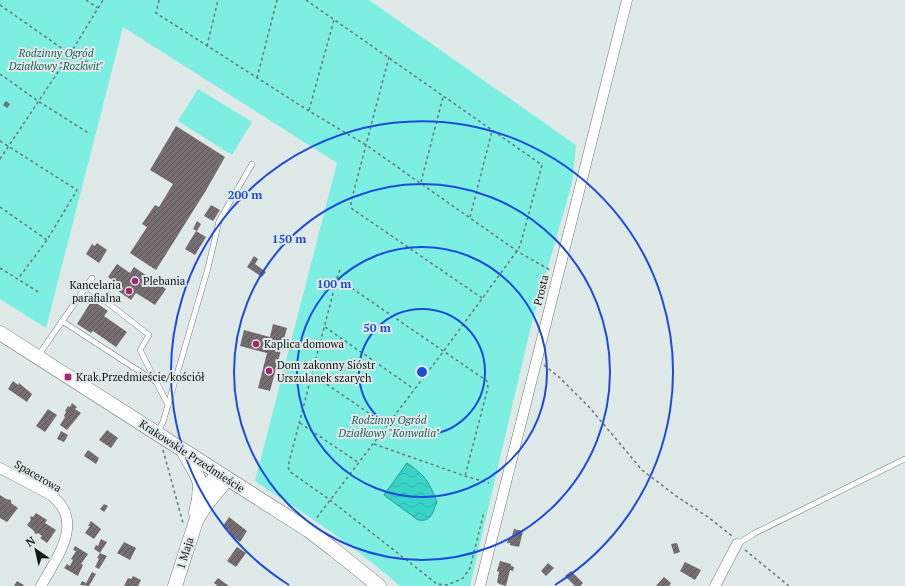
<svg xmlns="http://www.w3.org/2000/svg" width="905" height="586" font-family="'PT Serif',serif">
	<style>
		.green { fill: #7ceee2 }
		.water { fill: url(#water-waves); stroke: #2c9b91 }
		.building { fill: url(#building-hatch) }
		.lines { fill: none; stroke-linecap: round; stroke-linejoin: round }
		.lane-casing { stroke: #707977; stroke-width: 6 }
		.street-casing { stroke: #707977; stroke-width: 11 }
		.secondary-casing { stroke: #707977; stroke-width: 15 }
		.path { stroke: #6f7574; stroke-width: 1.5; stroke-dasharray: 3 3; stroke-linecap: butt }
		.lane { stroke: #fff; stroke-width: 5 }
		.street { stroke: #fff; stroke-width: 10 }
		.secondary { stroke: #fff; stroke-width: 14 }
		.ring { fill: none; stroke: #1d4ed8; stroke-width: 2 }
		.poi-dot { fill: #a8246f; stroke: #dfe9e7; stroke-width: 1.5 }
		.labels { text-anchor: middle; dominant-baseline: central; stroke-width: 4; stroke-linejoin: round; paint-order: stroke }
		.park-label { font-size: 11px; font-style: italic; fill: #25615b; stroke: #dfe9e7 }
		.poi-label { font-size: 11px; fill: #111514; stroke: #dfe9e7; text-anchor: start }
		.street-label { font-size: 11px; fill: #111514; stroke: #dfe9e7 }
		.centre { fill: #1d4ed8; stroke: #dfe9e7; stroke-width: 2 }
		.ring-label { font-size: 12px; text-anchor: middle; font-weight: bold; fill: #1d4ed8; stroke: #dfe9e7; stroke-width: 4; stroke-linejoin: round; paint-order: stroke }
	</style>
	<defs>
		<pattern id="water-waves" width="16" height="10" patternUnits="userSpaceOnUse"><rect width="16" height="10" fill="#38d4c7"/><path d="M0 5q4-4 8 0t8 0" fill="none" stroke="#30b5aa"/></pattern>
		<pattern id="building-hatch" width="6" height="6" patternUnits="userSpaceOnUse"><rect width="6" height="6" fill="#766e71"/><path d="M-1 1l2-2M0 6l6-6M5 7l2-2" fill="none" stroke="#5f595c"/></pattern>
	</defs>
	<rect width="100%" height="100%" fill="#dfe9e7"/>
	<g class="green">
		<path d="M0 0H369L576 145 572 183 531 326 470 586H400C355 546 305 514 255 481L337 163 123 27 46 328 0 299Z"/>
		<polygon points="198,89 252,122 232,155 178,121"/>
	</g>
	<path class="water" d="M407 463C426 476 429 482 437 502 432 513 432 522 418 520L384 495Z"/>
	<g class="building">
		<polygon points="6,101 10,104 7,108 3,105"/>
		<polygon points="176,126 225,157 205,192 156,270 130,253 147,227 142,224 155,205 159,207 173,184 150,170"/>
		<polygon points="211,205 220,210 213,221 204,216"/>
		<polygon points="197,221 201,224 197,231 193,229"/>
		<polygon points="196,231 206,237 195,255 185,249"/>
		<polygon points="97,243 107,250 99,263 86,254 92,244 95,246"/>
		<polygon points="254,256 258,259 255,264 266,272 262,277 247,267"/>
		<polygon points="117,264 130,273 134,267 166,289 155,305 136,293 131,300 117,290 120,285 108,277"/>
		<polygon points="92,300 108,311 104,316 127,332 116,347 93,331 91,333 77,324"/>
		<polygon points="273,324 287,328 270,391 258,388 267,353 240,346 244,330 270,337"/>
		<polygon points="13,381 18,385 19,383 32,394 27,402 8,389"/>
		<polygon points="72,403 77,407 75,409 81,413 67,430 60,425 65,417 64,416 66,412 65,411 68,406 70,407"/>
		<polygon points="48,409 57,415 45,432 36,426"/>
		<polygon points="107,430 118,438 111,448 99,440"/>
		<polygon points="61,431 68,435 64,442 57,439"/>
		<polygon points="88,450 99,458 96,464 84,456"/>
		<polygon points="0,495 6,499 11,500 11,503 18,508 7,522 0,518"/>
		<polygon points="104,504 108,506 104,512 100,509"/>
		<polygon points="36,513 47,520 45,523 56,530 47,543 40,538 42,536 38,533 35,534 34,531 27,525 31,520 30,518 31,516 33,517"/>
		<polygon points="229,517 247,531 240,542 228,533 230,531 223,526"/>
		<polygon points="91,521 101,529 94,539 85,533 90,526 88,526"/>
		<polygon points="514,529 523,531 519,547 510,545 510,543 507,543 509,538 511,539"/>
		<polygon points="101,539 107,542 100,553 94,549 96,545 98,546"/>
		<polygon points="124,542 136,548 130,560 117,553"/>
		<polygon points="677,543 680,552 674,554 671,544"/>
		<polygon points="75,546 88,554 81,564 83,565 78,576 64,568 67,564 70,566 73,560 71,559 76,551 73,550"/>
		<polygon points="237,547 246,553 236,567 227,561"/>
		<polygon points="100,553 107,556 99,569 95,567 99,559 97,558"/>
		<polygon points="500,561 511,564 511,566 514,567 513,571 510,570 506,586 499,584 497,582 499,572 497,571"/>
		<polygon points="685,562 701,570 695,580 680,571"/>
		<polygon points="548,563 554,568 546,576 541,571"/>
		<polygon points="571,571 583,583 580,586 575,586 565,576"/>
		<polygon points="92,572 96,574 89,586 80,585 82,581 86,583"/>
		<polygon points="133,576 141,580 138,586 124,586 128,578 131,579"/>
		<polygon points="664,577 671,583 669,586 656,586"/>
		<polygon points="218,578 229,586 218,586 214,583"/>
		<polygon points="17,581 24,585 23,586 14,586"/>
	</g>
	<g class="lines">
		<g class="lane-casing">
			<g id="lane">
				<polyline points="86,286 149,335 140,350 168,405"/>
				<polyline points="62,321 156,382"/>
				<polyline points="38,356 92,278"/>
				<polyline points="157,433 163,422 208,268 219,221 252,164"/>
				<polyline points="737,544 755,533 905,459"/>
			</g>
		</g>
		<g class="street-casing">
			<g id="street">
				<path d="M0 468 51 495C86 522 56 558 41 586"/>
				<polyline points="480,586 627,0"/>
				<polyline points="715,586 737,544"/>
			</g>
		</g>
		<g class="secondary-casing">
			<g id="secondary">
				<polyline points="0,333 308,530 333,549 379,586"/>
				<polyline points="185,454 196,473 200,483 199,499"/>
				<path d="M196 513C198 497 206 483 220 475"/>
				<polyline points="175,586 196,521 205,506 227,479"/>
			</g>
		</g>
		<g class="path">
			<polyline points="86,0 98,8"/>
			<polyline points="159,0 156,13 309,111 366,145 517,251 550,270"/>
			<polyline points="306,0 542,165 520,246 517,251 443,352 315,520"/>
			<polyline points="0,5 70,54 96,66"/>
			<polyline points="207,46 218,0"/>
			<polyline points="389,57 351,202 351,208 482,298"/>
			<polyline points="0,74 38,101 90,134"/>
			<polyline points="257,78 277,0"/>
			<polyline points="309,110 334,20"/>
			<polyline points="0,141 77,190 47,240 18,279"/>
			<polyline points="0,159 70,54 103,0"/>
			<polyline points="421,182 443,97"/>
			<polyline points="0,207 47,240"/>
			<polyline points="470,217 492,131"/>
			<polyline points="0,268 40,293"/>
			<polyline points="340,270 337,278 288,466 289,471 330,500 437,584 447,585 457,581 463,578 470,568 484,512"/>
			<polyline points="337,278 487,381 488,387 465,476"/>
			<polyline points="325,327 414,389"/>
			<polyline points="544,365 559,377 590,408 642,470 676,496 708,517 732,536"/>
			<polyline points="312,374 386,425"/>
			<polyline points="300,423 359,463"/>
			<polyline points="374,444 465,476 489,483"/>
			<polyline points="163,450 183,523"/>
			<polyline points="745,550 789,586"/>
		</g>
		<use href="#lane" class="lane"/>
		<use href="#street" class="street"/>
		<use href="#secondary" class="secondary"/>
	</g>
	<g class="ring">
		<circle cx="422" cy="372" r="63"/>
		<circle cx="422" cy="372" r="125"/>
		<circle cx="422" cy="372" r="188"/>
		<path d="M289 585A251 251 0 1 1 555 585"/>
	</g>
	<g class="poi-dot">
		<circle cx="135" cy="281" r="4"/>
		<circle cx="129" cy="291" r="4"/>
		<circle cx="256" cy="344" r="4"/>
		<circle cx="269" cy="371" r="4"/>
		<rect x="64" y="373" width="8" height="8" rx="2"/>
	</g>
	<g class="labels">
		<g class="park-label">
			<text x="56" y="53">Rodzinny Ogród<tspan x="56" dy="13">Działkowy "Rozkwit"</tspan></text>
			<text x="389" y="420">Rodzinny Ogród<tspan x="389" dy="13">Działkowy "Konwalia"</tspan></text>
		</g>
		<g class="poi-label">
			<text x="143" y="281">Plebania</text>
			<text x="121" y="285" text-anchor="end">Kancelaria<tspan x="121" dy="13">parafialna</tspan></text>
			<text x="264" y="344">Kaplica domowa</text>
			<text x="277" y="365">Dom zakonny Sióstr<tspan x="277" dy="13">Urszulanek szarych</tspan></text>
			<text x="76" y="377">Krak.Przedmieście/kościół</text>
		</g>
		<g class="street-label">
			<text transform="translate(541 290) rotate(-76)">Prosta</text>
			<text transform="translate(192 456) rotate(33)">Krakowskie Przedmieście</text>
			<text transform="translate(38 476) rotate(30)">Spacerowa</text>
			<text transform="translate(185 553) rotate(-73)">1 Maja</text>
		</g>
	</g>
	<circle cx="422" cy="372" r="6" class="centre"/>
	<g class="ring-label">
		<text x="245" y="199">200 m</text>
		<text x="289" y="243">150 m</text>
		<text x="334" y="288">100 m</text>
		<text x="377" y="332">50 m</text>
	</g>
	<g transform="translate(36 550) rotate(326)" stroke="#dfe9e7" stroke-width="3" paint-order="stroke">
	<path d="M0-3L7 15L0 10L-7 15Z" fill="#111514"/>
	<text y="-6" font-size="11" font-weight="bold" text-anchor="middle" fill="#111514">N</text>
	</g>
</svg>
